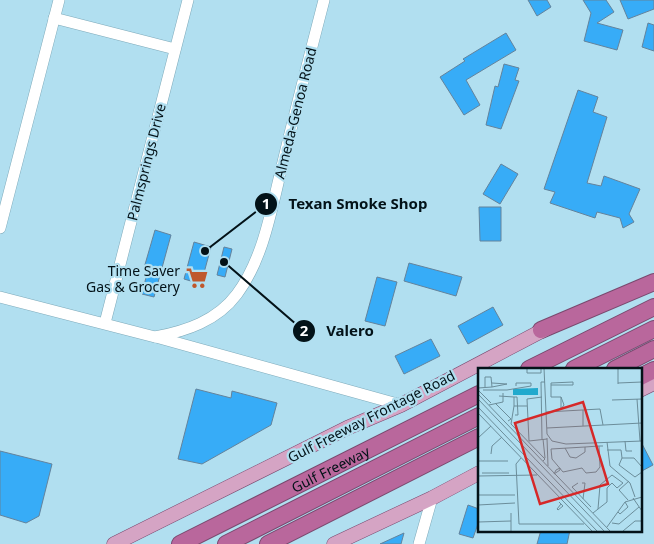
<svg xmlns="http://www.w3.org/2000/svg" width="654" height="544" font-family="'Noto Sans',sans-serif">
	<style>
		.building { fill: #37acf7; stroke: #63839c }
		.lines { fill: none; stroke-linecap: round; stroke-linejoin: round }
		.minor-casing { stroke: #7eaaba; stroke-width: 12 }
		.major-casing { stroke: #79496e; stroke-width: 15 }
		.highway-casing { stroke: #79496e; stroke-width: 18 }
		.minor { stroke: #fff; stroke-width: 11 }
		.major { stroke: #d5a4c4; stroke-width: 14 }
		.highway { stroke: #b9679c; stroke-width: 16 }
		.labels { text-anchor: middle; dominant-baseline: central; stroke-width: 4.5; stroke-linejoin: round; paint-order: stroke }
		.street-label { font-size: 14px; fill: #031218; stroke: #b1dff0 }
		.poi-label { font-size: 14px; fill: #031218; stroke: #b1dff0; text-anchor: end }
		.inset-road { fill: none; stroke: #6b8d9a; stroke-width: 1 }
		.view { fill: #d62828; fill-opacity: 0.15; stroke: #d62828; stroke-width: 2.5 }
		.inset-edge { fill: none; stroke: #031218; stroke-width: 2.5 }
		.leader { fill: none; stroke: #031218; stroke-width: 2 }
		.callout-dot { fill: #031218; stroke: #b1dff0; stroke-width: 2 }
		.mark-label { font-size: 15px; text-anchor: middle; font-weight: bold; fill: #fff }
		.callout-label { font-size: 15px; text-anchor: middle; font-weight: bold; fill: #031218; stroke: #b1dff0; stroke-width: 4.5; stroke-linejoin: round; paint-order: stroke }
	</style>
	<rect width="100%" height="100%" fill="#b1dff0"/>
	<g class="building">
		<polygon points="528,0 547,0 551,7 537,16"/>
		<polygon points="583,0 606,0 614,12 597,23 623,30 617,50 584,41 591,13"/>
		<polygon points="620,0 654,0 654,9 628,19"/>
		<polygon points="648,23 654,25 654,51 642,47"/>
		<polygon points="506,33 516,50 466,80 480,105 464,115 440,77 465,61 463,59"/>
		<polygon points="504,64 519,68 515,80 519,81 501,129 486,125 495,86 498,87"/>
		<polygon points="578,90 598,97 593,112 607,117 587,183 601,186 604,176 640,189 629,214 634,222 623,228 620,218 597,212 595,218 550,203 555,192 544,189"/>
		<polygon points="501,164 518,174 500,204 483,194"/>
		<polygon points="479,207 501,207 501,241 480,241"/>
		<polygon points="155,230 171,235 154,297 142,294 147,273 147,269 144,268"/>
		<polygon points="194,242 211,247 201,284 184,279"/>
		<polygon points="224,247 232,249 225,277 217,275"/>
		<polygon points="409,263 462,277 456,296 404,281"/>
		<polygon points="377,277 397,282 385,326 365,321"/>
		<polygon points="493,307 503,325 468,344 458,326"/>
		<polygon points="431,339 440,356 404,374 395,356"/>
		<polygon points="196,389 231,398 232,391 277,403 271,425 202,464 178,459"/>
		<polygon points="640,440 653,465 640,472"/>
		<polygon points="0,451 52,464 39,516 26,523 0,515"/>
		<polygon points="468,505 479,509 479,521 473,538 459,534"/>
		<polygon points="541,530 570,530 567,544 537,544"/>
		<polygon points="404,533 401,544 380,544"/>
	</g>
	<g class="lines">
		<g class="minor-casing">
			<g id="minor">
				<polyline points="54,18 175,49"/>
				<polyline points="0,228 59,0"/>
				<path d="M0 297 155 337C186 331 217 321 237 294 264 258 272 206 283 162 296 108 310 54 324 0"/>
				<polyline points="105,323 188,0"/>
				<polyline points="156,337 401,405"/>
				<polyline points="419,544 432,498"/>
			</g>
		</g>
		<g class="major-casing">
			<g id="major">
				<polyline points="640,390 654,383"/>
				<polyline points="114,544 347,428 401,405 551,326"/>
				<polyline points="334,544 432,498 479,473"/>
			</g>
		</g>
		<g class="highway-casing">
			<g id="highway">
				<polyline points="541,330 654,282"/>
				<polyline points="529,369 654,307"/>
				<polyline points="574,369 654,329"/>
				<polyline points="615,369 654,349"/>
				<polyline points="640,377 654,370"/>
				<path id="s1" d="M180 544 479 394"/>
				<polyline points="226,544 479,416"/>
				<polyline points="268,544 479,437"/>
			</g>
		</g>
		<use href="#minor" class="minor"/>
		<use href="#major" class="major"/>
		<use href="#highway" class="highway"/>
	</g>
	<defs>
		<g id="supermarket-bare" transform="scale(1.725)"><path d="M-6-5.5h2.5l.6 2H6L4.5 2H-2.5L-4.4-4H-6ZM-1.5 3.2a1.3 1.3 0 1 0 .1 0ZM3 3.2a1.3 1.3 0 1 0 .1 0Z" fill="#bf582d" stroke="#b1dff0" stroke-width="2.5" paint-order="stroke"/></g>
	</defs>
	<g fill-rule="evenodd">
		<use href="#supermarket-bare" x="197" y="278"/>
	</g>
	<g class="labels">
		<g class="street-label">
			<text transform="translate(295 113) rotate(-76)">Almeda-Genoa Road</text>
			<text transform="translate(146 162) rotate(-76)">Palmsprings Drive</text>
			<text transform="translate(371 416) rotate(-27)">Gulf Freeway Frontage Road</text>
			<text stroke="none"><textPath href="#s1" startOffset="168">Gulf Freeway</textPath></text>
		</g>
		<g class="poi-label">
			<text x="180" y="270">Time Saver<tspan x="180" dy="16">Gas &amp; Grocery</tspan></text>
		</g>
	</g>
	<g transform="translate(478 368)">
		<rect width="164" height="164" fill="#b1dff0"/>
		<path d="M60 20V27H35V21Z" fill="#21a9cd"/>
		<path class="inset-road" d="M49 0V5H63V0M66 0 69 66 74 73 88 76 164 73M140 0V16M95 14V17H73V15ZM14 15 29 16 14 19M140 15 164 14M73 17V29H83M0 20 14 19 13 9H7V19M0 22 13 35M5 22H29L53 18V15H38V18M0 26 132 163M21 28 36 29M36 29H39L40 47H37M36 29V38H49M64 29 49 31 51 73 69 71M83 29 86 37 83 41ZM0 31 126 163M159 31 162 73M134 32 164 31M17 35 33 51 30 53M11 37 25 34V25M36 38 33 56 67 91 65 93M0 39 119 163M105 42V58M68 44 122 41 125 57M0 45 114 163M69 60 164 55M0 70 13 58M69 70 70 98M64 71 63 14H67M65 71 67 90M147 73 148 83H154M129 74 132 98 152 115 157 129M121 78 122 99 118 104 108 105 104 100 85 104 74 91 73 81 107 79 121 78H125M87 80 92 89 98 90 107 84V79M129 82H143L144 90M13 86 14 78 24 69M43 90 38 96 41 156H106M0 93H30M164 99 156 90H144L141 97 157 109 164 104M82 100V102L76 106 78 102ZM4 105H31M0 108 59 107M100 115 94 119 113 139M104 115H107L105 131M0 127H37M155 130 164 143M150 132 141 122 151 113M81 134 85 138 80 142 79 141 83 136M0 137 37 135M140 144 142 146 150 139 147 134M33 145V163M115 145 129 134V120L134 115 139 120 145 115 134 107 122 117 120 141M0 154 33 153M134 155 141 156 161 139M129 159 147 134 164 129M145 163 157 153H164"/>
		<path class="view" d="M105 34 130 116 62 136 37 55Z"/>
		<rect width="164" height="164" class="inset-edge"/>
	</g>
	<path class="leader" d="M205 251L266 204M224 262L304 331"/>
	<g class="callout-dot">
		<circle cx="205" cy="251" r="5"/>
		<circle cx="224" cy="262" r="5"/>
		<circle cx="266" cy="204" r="12"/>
		<circle cx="304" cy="331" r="12"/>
	</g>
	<g class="mark-label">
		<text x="266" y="209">1</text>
		<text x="304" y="336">2</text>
	</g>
	<g class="callout-label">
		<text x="358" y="209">Texan Smoke Shop</text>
		<text x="350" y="336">Valero</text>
	</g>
</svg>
